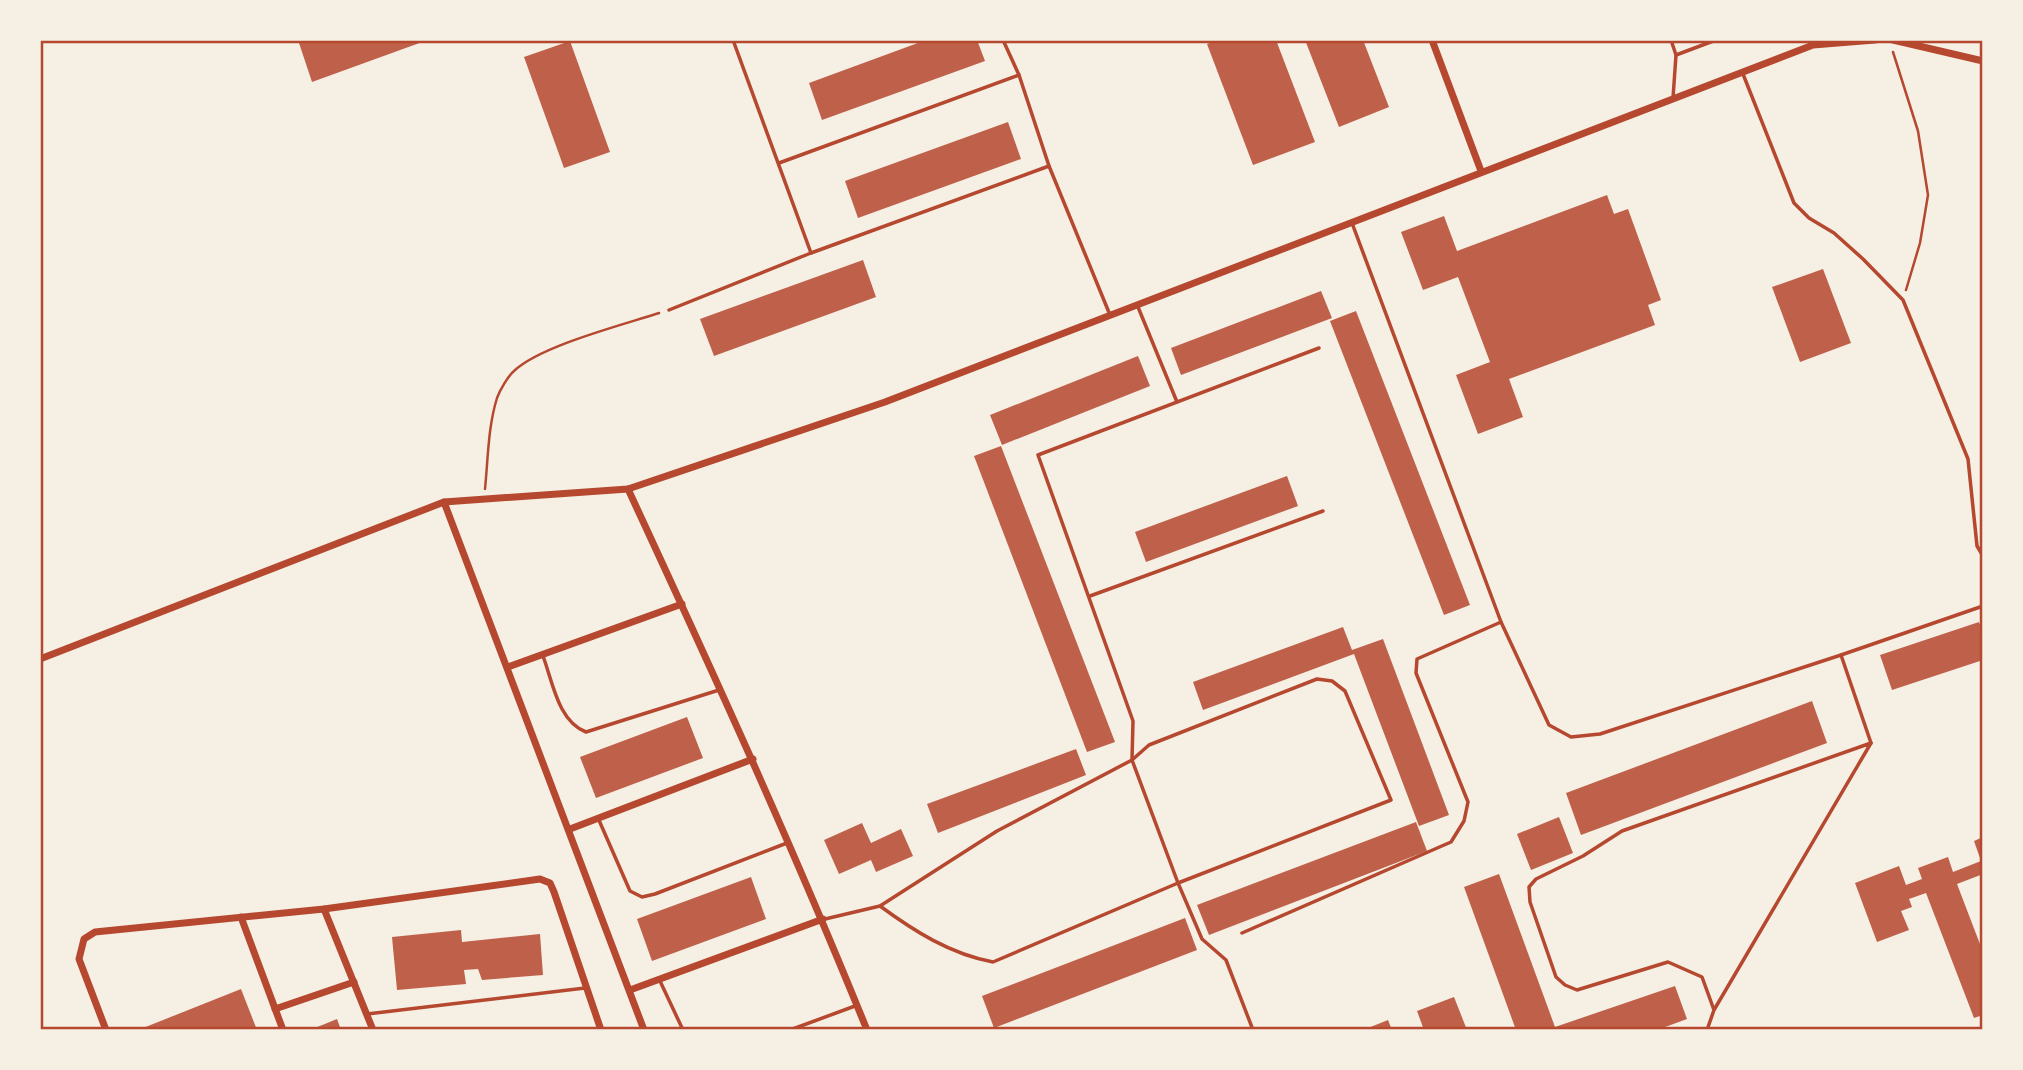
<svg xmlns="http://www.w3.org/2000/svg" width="2023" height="1070" font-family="'Alegreya Sans',sans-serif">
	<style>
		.building { fill: #bf614a }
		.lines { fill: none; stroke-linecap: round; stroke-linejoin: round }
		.path { stroke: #b5482f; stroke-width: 2.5 }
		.service { stroke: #b5482f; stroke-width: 3.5 }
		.minor { stroke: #b5482f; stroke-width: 7 }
		.neatline { fill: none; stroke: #b5482f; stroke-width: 2.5 }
	</style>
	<rect width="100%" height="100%" fill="#f6efe4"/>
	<g class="building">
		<polygon points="307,40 425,40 425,41 312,82 299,43"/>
		<polygon points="926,40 977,40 985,61 822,120 809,83"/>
		<polygon points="1217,40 1276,40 1315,142 1253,165 1207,44"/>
		<polygon points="1305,40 1363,40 1389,107 1339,127"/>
		<polygon points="570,41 610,152 564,168 524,57"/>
		<polygon points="1008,122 1021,159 858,218 845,181"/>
		<polygon points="1607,195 1614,214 1628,209 1661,300 1648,305 1655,325 1509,379 1523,417 1478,434 1456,375 1490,362 1458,277 1423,290 1401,232 1444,216 1457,251"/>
		<polygon points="863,260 876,297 714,356 700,319"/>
		<polygon points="1823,269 1851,343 1800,362 1772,287"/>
		<polygon points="1321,291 1332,318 1181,375 1171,348"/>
		<polygon points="1356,311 1470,605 1444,615 1330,321"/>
		<polygon points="1138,356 1150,386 1002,445 990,415"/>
		<polygon points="1001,446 1115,742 1087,752 974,456"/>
		<polygon points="1287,476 1298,506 1146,562 1135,532"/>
		<polygon points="1979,622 1983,634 1983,660 1892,690 1880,655"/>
		<polygon points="1343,627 1352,650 1383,639 1449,815 1419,826 1354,654 1203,710 1193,682"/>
		<polygon points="1812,701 1827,743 1581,835 1566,793"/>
		<polygon points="687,717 703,758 596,798 580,757"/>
		<polygon points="1076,749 1086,775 938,833 927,804"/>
		<polygon points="1559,817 1573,853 1531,870 1517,834"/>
		<polygon points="1416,822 1427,851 1209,935 1197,905"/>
		<polygon points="862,823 871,843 901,829 913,856 876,872 871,860 839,874 824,840"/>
		<polygon points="1983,837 1983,874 1957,884 1983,952 1983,1015 1974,1018 1926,893 1909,899 1912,907 1901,911 1909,930 1877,942 1855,883 1899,866 1906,885 1922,879 1918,868 1948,857 1953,872 1981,861 1974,841"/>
		<polygon points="1499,874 1555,1027 1675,986 1687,1019 1657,1030 1549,1030 1552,1028 1516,1030 1464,887"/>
		<polygon points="751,877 766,919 652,961 637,919"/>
		<polygon points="1185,918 1197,950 994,1028 982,996"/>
		<polygon points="461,930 462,942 540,934 543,975 482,980 478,969 464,970 466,984 397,990 392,937"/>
		<polygon points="241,989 257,1030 138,1030"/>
		<polygon points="1454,997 1467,1030 1424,1030 1417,1011"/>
		<polygon points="337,1019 341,1030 310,1030"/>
		<polygon points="1388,1020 1392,1030 1363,1030"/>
	</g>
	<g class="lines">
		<g class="path">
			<polyline points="1893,52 1918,131 1928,195 1920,243 1906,290"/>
			<path d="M485 489C488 459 488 427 497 398 500 390 508 376 514 371 540 346 622 325 659 313"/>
		</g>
		<g class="service">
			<polyline points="733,40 811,253 1049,166"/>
			<polyline points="1003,40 1019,75 1049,166 1110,315"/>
			<polyline points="1671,40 1676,55 1673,98"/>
			<polyline points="1676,55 1716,40"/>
			<polyline points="1743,74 1794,203 1809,218 1834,233 1863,259 1903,300 1968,459 1977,546 1983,556"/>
			<polyline points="779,163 1019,75"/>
			<polyline points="1138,307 1177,402"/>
			<polyline points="669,310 811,253"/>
			<polyline points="1090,596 1323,511"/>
			<polyline points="1501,622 1549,725 1571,737 1600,734 1841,655"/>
			<path d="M543 656C553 683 558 721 586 732L719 690"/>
			<polyline points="1871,743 1841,655 1983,606"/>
			<polyline points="598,818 630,891 642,897 655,894 787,843"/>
			<path d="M880 906C914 931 950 954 993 962L1178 883 1391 800 1345 691 1332 681 1317 679 1149 745 1132 760 1178 883 1202 939 1226 960 1253 1030"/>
			<polyline points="825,919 880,906 997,831 1132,760 1133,721 1038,455 1319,348"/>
			<polyline points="1242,933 1451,842 1464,821 1468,802 1416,673 1417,659 1501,622 1352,223"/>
			<polyline points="660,981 683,1030"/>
			<polyline points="367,1014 585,988"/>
			<polyline points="790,1030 855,1006"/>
			<polyline points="1707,1030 1714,1010 1871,743 1622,831 1583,856 1536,879 1529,887 1530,902 1556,977 1565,985 1577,990 1668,962 1702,977 1714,1010"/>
		</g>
		<g class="minor">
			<polyline points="1432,40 1481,171"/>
			<polyline points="1893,40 1983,61"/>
			<path d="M628 489C711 668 793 847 867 1030"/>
			<polyline points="444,502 644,1030"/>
			<polyline points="40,659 444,502 628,489 885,402 1813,45 1875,40"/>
			<polyline points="508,667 682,604"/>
			<polyline points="570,829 753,759"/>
			<polyline points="324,909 373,1030"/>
			<polyline points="241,917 283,1030"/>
			<polyline points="630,990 823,919"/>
			<polyline points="275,1009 354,982"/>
			<polyline points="106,1030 79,959 84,939 95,932 324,909 540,879 550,883 554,892 601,1030"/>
		</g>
	</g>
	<rect width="2023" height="1070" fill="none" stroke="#f6efe4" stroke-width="84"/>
	<rect x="42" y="42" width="1939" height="986" class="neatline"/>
</svg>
